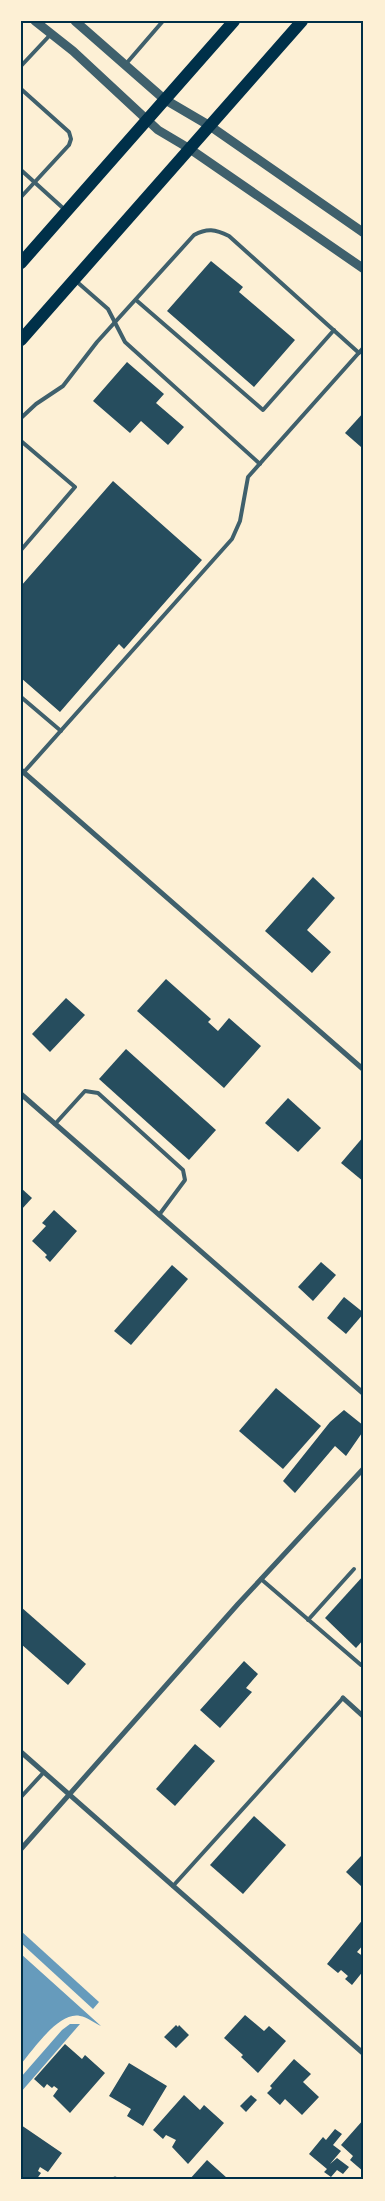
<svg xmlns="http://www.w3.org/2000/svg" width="385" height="2201" font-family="'PT Sans Narrow',sans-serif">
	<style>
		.water { fill: #669bbc }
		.building { fill: #264d5e }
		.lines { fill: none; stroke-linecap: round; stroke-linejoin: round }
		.service { stroke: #3f606c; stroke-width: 4 }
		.minor { stroke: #3f606c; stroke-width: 5 }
		.tertiary { stroke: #3f606c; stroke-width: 9 }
		.primary { stroke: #003049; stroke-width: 12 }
		.neatline { fill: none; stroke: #003049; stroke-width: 2 }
	</style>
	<rect width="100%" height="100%" fill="#fdf0d5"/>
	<g class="water">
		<polygon points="21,1931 99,2002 93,2009 21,1943"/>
		<path d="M21 1954 101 2026C94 2023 87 2017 80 2016 59 2011 33 2050 21 2064Z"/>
		<polygon points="70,2024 80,2024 21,2092 21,2077 62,2030"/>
	</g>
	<g class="building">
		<polygon points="211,261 243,287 239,292 295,340 254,387 167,311"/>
		<polygon points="127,362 164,394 156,403 184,427 168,445 141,421 130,433 93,401"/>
		<polygon points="364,412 364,447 361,447 345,433"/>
		<polygon points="113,481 202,560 124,649 119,644 60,712 21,678 21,586"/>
		<polygon points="313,877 335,898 307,930 331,952 312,973 265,931"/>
		<polygon points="166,979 211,1019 208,1022 218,1031 229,1018 261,1046 224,1088 137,1011"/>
		<polygon points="66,998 85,1015 50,1052 32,1034"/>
		<polygon points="126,1049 216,1130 189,1160 99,1079"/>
		<polygon points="288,1098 321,1128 298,1152 265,1123"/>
		<polygon points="364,1136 364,1182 341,1163"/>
		<polygon points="21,1188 32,1198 21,1210"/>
		<polygon points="54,1210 77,1231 50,1262 45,1257 47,1255 32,1241 46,1226 42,1223"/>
		<polygon points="321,1262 336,1275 313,1301 298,1287"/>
		<polygon points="172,1265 188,1279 131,1345 114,1331"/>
		<polygon points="344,1297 364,1313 346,1334 327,1318"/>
		<polygon points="276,1388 321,1426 283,1469 239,1431"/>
		<polygon points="344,1410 364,1426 364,1430 346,1456 335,1446 295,1493 283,1481 330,1422"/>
		<polygon points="364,1575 364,1639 356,1648 325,1618"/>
		<polygon points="21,1607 86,1664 68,1685 21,1644"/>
		<polygon points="244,1661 258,1674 246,1688 252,1692 220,1728 200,1710"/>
		<polygon points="195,1744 215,1761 175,1806 156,1789"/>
		<polygon points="254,1816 286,1845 243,1894 210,1865"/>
		<polygon points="361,1856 364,1858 364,1885 362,1887 346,1872"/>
		<polygon points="364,1918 364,1944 357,1952 364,1957 364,1970 352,1985 345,1979 348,1976 341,1970 338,1973 327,1964"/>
		<polygon points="245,2015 264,2031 269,2026 286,2041 258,2073 241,2057 243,2055 224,2038"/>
		<polygon points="176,2025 178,2027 179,2025 189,2035 176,2048 164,2037"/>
		<polygon points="65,2044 82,2059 85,2055 105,2073 70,2113 53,2096 58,2089 54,2086 52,2088 47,2084 44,2088 34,2079"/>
		<polygon points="294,2059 311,2074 303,2082 319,2097 302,2115 285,2099 280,2105 267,2093 272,2088 270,2086"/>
		<polygon points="129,2063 167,2086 143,2126 127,2116 131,2109 109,2096"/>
		<polygon points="184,2095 200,2110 204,2105 224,2123 188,2164 172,2147 176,2140 166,2135 163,2139 153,2130"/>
		<polygon points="251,2095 257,2100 246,2112 240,2106"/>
		<polygon points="364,2119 364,2172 350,2160 353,2156 341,2145"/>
		<polygon points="21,2125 62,2153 48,2172 40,2167 38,2171 41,2173 36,2180 21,2180"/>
		<polygon points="335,2129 342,2134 333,2145 341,2151 330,2164 337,2158 349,2167 343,2174 337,2170 331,2177 324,2172 327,2169 309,2154 323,2137 326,2140"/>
		<polygon points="207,2160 227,2178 225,2180 189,2180"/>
	</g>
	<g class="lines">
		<g class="service">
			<polyline points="125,65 163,21"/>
			<polyline points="21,66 51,34"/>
			<polyline points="21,89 69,132 71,139 69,145 21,197"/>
			<polyline points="21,170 64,209"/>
			<polyline points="76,281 108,309 125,342 260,464"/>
			<polyline points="136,300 263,410 334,330"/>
			<path d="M21 418 36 404 63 386 97 342 194 235C207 228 215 229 229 236L359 353"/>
			<polyline points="21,441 75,487 21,550"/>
			<polyline points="21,697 61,731"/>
			<polyline points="24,772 232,539 240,521 248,477 364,347"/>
			<polyline points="55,1124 85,1091 98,1093 183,1170 185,1180 159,1215"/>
			<polyline points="261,1579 361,1665 364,1662"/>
			<polyline points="308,1620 354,1569"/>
			<polyline points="21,1797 44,1772"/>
			<polyline points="173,1886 343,1698"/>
		</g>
		<g class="minor">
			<polyline points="21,770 364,1070"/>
			<polyline points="21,1094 364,1394"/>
			<polyline points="343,1698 364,1717"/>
			<polyline points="21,1752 364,2054"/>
			<polyline points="21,1849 238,1604 364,1468"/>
			<polyline points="115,2179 115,2180"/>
		</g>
		<g class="tertiary">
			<polyline points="35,21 73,51 158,130 190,149 364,269"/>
			<polyline points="75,21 164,99 210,126 364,233"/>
		</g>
		<g class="primary">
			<polyline points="21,263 234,21"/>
			<polyline points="21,340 302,21"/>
		</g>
	</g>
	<rect width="385" height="2201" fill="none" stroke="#fdf0d5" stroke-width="45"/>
	<rect x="22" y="22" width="340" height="2156" class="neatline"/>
</svg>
